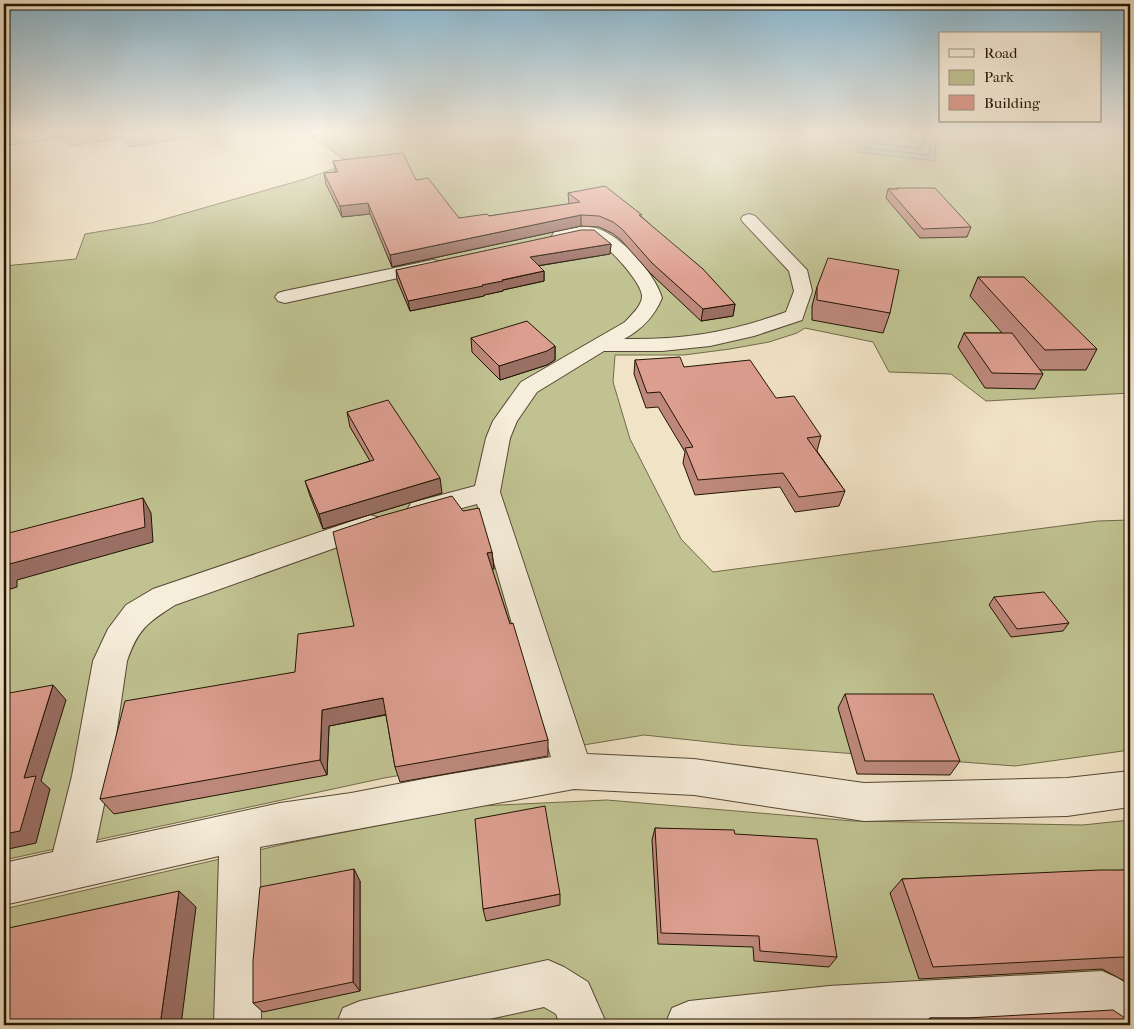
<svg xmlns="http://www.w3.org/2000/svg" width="1134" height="1029" font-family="'IM FELL French Canon',serif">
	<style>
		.green { fill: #c0c291; stroke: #716b4a }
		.water { fill: #9bbfb0; stroke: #6b7b6b }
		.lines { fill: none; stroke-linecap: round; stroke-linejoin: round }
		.shore { stroke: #5e6a5a; stroke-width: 1 }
		.minor-casing { stroke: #564834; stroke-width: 2 }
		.minor { fill: #f6edda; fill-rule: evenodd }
		.wall { fill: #bd887b; stroke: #221403 }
		.shaded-wall { fill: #9a6f64; stroke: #221403 }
		.building { fill: #dc9e8f; stroke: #221403 }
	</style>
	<rect width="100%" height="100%" fill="#f1e3c6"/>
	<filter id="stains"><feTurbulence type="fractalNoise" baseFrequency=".004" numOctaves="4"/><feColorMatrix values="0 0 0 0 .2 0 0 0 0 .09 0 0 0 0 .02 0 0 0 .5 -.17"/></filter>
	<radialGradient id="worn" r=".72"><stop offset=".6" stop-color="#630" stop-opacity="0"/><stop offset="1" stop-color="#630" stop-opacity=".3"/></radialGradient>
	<g class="green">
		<polygon points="4,132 217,132 130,147 118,138 71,146 61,138 4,146"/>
		<polygon points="304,132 1130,132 1130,393 986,401 951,374 889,372 873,342 805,328 797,333 769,342 730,349 684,355 615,355 613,382 630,439 681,539 713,572 1098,521 1130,520 1130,750 1015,766 738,745 644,735 384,778 4,860 4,266 76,259 85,234 151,223 305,179 350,163"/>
		<polygon points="607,800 853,821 1083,825 1130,820 1130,1025 4,1025 4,909 289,843 479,806"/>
	</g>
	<polygon class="water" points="862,132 936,132 935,161 857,152"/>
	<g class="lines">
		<g class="shore">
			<polyline points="867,132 865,148 928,155 930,153 931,132"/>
			<polyline points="873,132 873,143 922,149 925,132"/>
		</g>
		<g class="minor-casing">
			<g id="minor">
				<path d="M749 214 755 216 807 270 812 291 802 320 754 336 710 346 662 351H604L537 392 517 421 510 438 500 492 587 754 694 759 864 783 1067 778 1130 771V807L1067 816 864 821 694 795 574 789 260 847 261 1025H214L219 856 4 905V863L53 852 72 776 93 661 108 629 126 605 153 589 370 515 380 518 384 525 380 532 175 605C147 623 138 629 127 661L110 776 96 843 280 803 351 793 434 777 551 757 477 504 421 519 411 517 407 510 411 503 475 486 486 438 493 421 521 382 625 322C631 315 642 306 642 296 642 282 603 239 589 237 577 236 566 243 554 240L552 236 554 232C564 230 578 226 589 227 616 228 655 273 662 298 654 317 642 329 624 339 683 340 731 332 786 312L794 291 789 271 743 222 741 219 743 216Z"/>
				<polygon points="433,260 439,261 442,265 439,269 285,303 278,301 275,297 278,293 285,291"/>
				<polygon points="548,960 564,967 588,982 607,1025 560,1025 556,1014 544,1007 462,1025 336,1025 343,1008 360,1001"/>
				<polygon points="1102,971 1118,978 1130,986 1130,1025 1107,1025 1096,1017 954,1025 665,1025 672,1008 689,1001 829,986"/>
			</g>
		</g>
		<use href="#minor" class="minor"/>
	</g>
	<g class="wall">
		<polygon points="333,161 416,180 459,218 489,216 569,204 568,193 642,217 735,304 733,316 701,321 651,274 621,240 612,233 599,227 581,226 392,267 370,214 342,217 326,184 324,173 336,172"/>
		<polygon points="897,188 971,227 967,237 920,238 886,198 888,189 897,189"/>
		<polygon points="611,244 610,254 538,266 544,271 544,281 503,290 503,291 484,295 484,296 410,311 397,280 396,270"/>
		<polygon points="978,277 1097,349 1086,370 1040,370 1043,374 1035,389 985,388 958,347 964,333 1002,333 970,296"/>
		<polygon points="817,287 890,313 883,333 812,320 812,306"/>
		<polygon points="471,338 555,346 555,360 547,365 500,380 472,352"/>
		<polygon points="635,360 684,367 776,398 821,436 817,451 845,491 839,506 795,512 780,487 695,495 683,463 685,452 658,407 646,408 634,374"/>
		<polygon points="347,412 442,493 323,529 310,496 305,481 370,461 350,427"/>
		<polygon points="492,552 494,569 492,569 548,740 548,756 400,782 395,767 386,715 329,726 327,775 114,814 100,799 295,672 354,626"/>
		<polygon points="994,597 1069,623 1063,631 1011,637 989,605"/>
		<polygon points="845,694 960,761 950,775 857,774 838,708"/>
		<polygon points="655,828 735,834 837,957 829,967 754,961 753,947 658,944 652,840"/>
		<polygon points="1130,870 1130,984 1102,969 919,979 890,893 902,879"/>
		<polygon points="360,881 360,991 263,1012 253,1003"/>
		<polygon points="560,894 560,905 486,921 483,909"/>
		<polygon points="930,1018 1125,1018 1130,1025 922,1024"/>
	</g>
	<g class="shaded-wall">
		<polygon points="368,203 370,214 342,217 340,206"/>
		<polygon points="581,215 581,226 392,267 390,255"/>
		<polygon points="611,244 610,254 530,267 530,257"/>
		<polygon points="544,271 544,281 503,290 503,291 484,295 484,296 410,311 408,301"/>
		<polygon points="735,304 733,316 701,321 703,309"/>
		<polygon points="555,346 555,360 547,365 500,380 499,366"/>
		<polygon points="440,478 442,493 323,529 319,514"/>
		<polygon points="143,498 151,513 153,542 17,580 17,587 4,591 4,572 6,565"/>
		<polygon points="492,552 494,569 489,570 487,553"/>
		<polygon points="53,685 66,700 41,781 50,789 36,843 4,850 4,834 24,778"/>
		<polygon points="383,698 388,714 329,726 327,775 320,760 322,710"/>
		<polygon points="354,869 360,881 360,991 353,982"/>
		<polygon points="179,891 196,907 181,1025 160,1025"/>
	</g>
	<g class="building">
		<polygon points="403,153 416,180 428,178 459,218 487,214 489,216 580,202 568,193 605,186 642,215 639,215 703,269 735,304 703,309 652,263 622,229 613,222 599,216 581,215 390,255 368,203 340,206 324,173 338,172 333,161"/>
		<polygon points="897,188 935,188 971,227 923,229 888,189 898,189"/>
		<polygon points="581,230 594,230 611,244 530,257 544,271 502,280 503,281 482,285 483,286 408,301 396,270"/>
		<polygon points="828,258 899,270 890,313 817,300 817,287"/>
		<polygon points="978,277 1024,277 1097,349 1045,350"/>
		<polygon points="527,321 555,346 547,351 499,366 471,338"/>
		<polygon points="964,333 1012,333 1043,374 992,373"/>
		<polygon points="680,357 684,367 750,360 776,398 794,396 821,436 807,438 845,491 799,497 783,473 698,480 685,448 693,447 660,392 647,393 635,360"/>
		<polygon points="388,400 440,478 319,514 305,481 374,460 347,412"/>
		<polygon points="452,496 463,511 479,508 492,552 487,553 510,624 513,623 548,740 395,767 383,698 322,710 320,760 100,799 125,701 295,672 298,634 354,626 333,532 381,516"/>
		<polygon points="143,498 145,527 6,565 5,572 4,572 4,532 9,530 9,533"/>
		<polygon points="1044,592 1069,623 1017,629 994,597"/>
		<polygon points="53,685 24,778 36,776 20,831 4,834 4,694"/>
		<polygon points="845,694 933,694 960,761 865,761"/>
		<polygon points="545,806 560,894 483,909 475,819"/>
		<polygon points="655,828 734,830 735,834 817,839 837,957 760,951 759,936 661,933"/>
		<polygon points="354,869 353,982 253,1003 253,961 260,887"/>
		<polygon points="1100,870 1130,870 1130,960 1123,957 933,967 902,879"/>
		<polygon points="179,891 160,1025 4,1025 4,929"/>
		<polygon points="1113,1010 1125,1018 1130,1018 1130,1025 796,1025 820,1020 932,1025 930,1018 967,1018"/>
		<polygon points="544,1019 546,1025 529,1025"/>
	</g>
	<linearGradient id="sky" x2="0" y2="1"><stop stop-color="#89b8d2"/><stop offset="0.48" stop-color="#f9f2e5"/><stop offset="1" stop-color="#f9f2e5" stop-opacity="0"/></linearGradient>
	<rect width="1134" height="276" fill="url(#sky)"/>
	<rect width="1134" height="1029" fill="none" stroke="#f1e3c6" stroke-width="20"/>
	<rect x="5" y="5" width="1124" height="1019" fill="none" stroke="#221403" stroke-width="2.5"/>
	<rect x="10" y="10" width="1114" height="1009" fill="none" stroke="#221403"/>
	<rect x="939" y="32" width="162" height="90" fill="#f6edda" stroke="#a19684"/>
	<rect x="949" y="49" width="25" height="8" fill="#f6edda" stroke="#a19684"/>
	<text x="984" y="58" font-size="15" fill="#221403">Road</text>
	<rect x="949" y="70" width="25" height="15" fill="#c0c291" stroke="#a19684"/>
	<text x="984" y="82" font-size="15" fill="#221403">Park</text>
	<rect x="949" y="95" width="25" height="15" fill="#dc9e8f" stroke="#a19684"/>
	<text x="984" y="108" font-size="15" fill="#221403">Building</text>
	<rect width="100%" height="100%" filter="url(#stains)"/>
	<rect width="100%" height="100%" fill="url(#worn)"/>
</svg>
